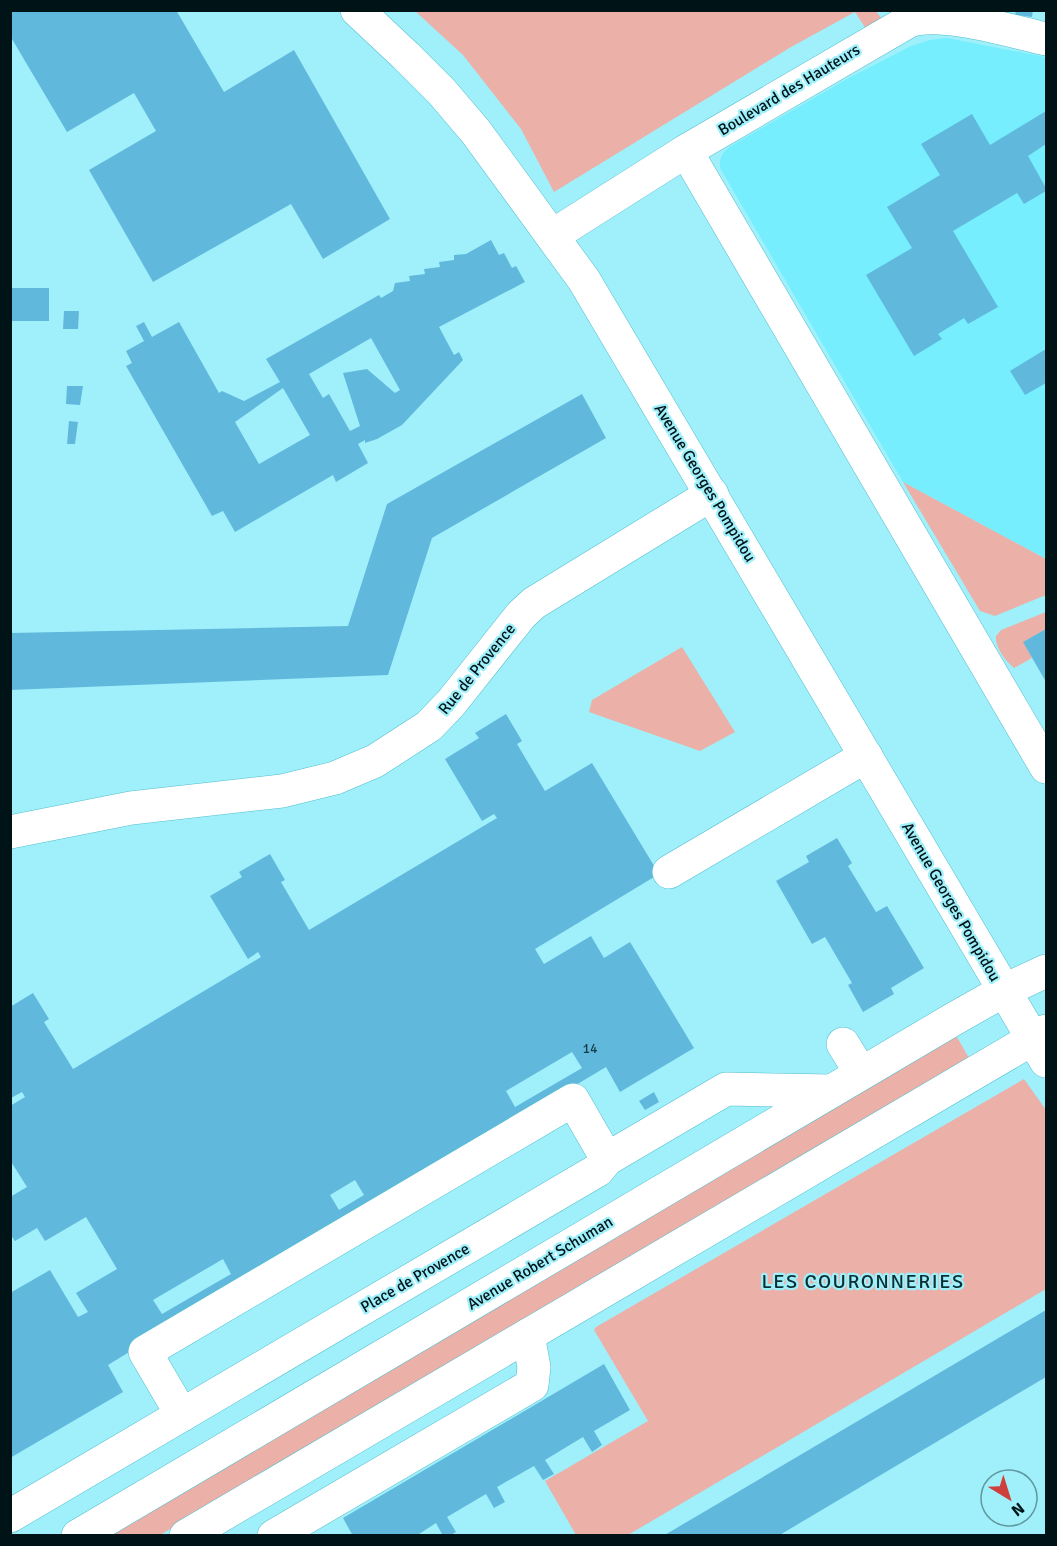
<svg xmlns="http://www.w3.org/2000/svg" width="1057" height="1546" font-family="Signika,sans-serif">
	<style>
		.built { fill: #76eefe }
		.green { fill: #ebb0a8 }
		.building { fill: #60b9dd; fill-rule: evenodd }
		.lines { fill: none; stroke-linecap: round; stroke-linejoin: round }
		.minor-casing { stroke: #52becc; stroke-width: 34 }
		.major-casing { stroke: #52becc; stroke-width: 34 }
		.minor { stroke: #fff; stroke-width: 33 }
		.major { stroke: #fff; stroke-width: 33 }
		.labels { text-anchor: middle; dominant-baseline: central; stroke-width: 4.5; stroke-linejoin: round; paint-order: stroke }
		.number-label { font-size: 14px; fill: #183d48 }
		.street-label { font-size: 16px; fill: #001417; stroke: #a0f0fb }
		.quarter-label { font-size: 20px; letter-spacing: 1.5px; fill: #0c2f33; stroke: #a0f0fb }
	</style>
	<rect width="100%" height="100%" fill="#a0f0fb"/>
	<polygon class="built" points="947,38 1046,57 1046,559 903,482 720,168 720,160 723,153 729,147 845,80 911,46 930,40"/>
	<g class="green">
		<polygon points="875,10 882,19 866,29 855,12 791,47 554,192 521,129 463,55 415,11"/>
		<polygon points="903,482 1046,559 1046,595 995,616 980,611"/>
		<path d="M1046 612V629L1024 642 1032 658 1014 668C1005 660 995 648 996 636L1001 630Z"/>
		<polygon points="682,647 735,732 700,751 589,712 592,700"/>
		<polygon points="954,1032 969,1058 160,1535 100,1536"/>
		<polygon points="1024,1079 1046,1110 1046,1289 628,1535 576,1535 545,1481 648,1421 594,1330 596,1327"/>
	</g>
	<g class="building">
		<polygon points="10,10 176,10 224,92 294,50 390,219 323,259 291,204 153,282 89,170 156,131 134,93 67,132 12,39 10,40"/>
		<polygon points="1016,10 1033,10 1032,17 1015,15"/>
		<polygon points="1046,111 1046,144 1028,156 1046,188 1046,191 1024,204 1017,193 953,231 998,307 968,324 964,318 938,334 942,339 914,356 866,275 912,248 887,207 940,175 921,144 972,114 990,145"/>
		<path d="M491 240 499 255 504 253 512 268 516 266 525 282 439 327 454 355 459 352 463 360 402 425 377 439 365 443V440L358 444 368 463 336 482 333 475 235 532 223 511 212 516 126 366 132 363 126 351 144 341 136 326 144 322 152 337 179 322 219 393 222 391 244 401 280 382 266 359 379 295 381 298 393 291 395 283 410 281 409 276 425 274 424 269 440 267 439 262 454 260V255L466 254ZM371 338 400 390 395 393 367 369 343 373 360 426 350 431 329 394 323 398 309 374ZM283 388 310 435 259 464 235 422Z"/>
		<rect x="10" y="288" width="39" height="33"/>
		<polygon points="64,311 79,311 78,329 63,329"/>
		<polygon points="1046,349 1046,383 1025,395 1010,371"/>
		<polygon points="67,386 83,386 80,405 66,404"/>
		<polygon points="582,394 606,438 432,538 388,675 10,690 10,633 348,626 387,504"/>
		<polygon points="69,421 78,422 75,444 67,444"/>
		<polygon points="1046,629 1046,682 1023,642"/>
		<path d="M506 714 522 741 517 744 545 791 592 763 659 874 535 949 544 964 591 936 604 958 630 942 694 1048 620 1092 606 1067 157 1335 108 1365 123 1392 10 1458V1293L50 1270 78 1317 88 1312 76 1293 117 1269 86 1217 45 1241 37 1228 15 1241 10 1234V1197L27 1187 10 1160V1106L25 1097 22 1092 11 1098 10 1097V1007L33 993 49 1019 44 1022 73 1069 261 957 258 952 248 959 210 896 242 877 239 872 270 854 285 880 281 882 309 930 497 818 494 814 482 821 445 759 479 738 475 733ZM572 1052 582 1068 515 1107 506 1091ZM355 1180 364 1195 339 1210 330 1195ZM223 1259 231 1274 162 1314 153 1300Z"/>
		<polygon points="837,838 852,863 848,866 876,912 887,906 924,968 891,988 894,994 863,1012 848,985 852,983 825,937 812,944 776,881 809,862 806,856"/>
		<polygon points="654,1092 659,1102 645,1110 639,1101"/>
		<polygon points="1046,1310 1046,1377 778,1536 663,1536"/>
		<polygon points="604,1364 630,1410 594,1431 602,1445 592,1452 583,1437 545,1460 554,1474 543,1480 534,1466 497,1487 505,1502 494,1508 486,1494 447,1517 456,1532 449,1536 443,1536 436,1523 416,1536 353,1536 343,1518"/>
	</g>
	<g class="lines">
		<g class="minor-casing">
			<g id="minor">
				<polyline points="357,10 406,56 442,92 476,132 584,280 1046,1061"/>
				<polyline points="686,151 1046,767"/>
				<path d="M552 236 686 151 909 21C942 10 1011 31 1046 39"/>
				<polyline points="10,832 131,808 282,791 335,778 375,761 429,726 451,703 521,615 534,603 712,494"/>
				<polyline points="669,872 866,756"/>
				<polyline points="843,1044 861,1073"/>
				<polyline points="182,1415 145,1352 573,1100 607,1159"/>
				<polyline points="10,1516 598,1170 607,1159 726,1089 831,1091"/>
				<polyline points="274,1536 532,1385 534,1367 528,1335"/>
			</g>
		</g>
		<g class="major-casing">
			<g id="major">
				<polyline points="78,1536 952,1020 1003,991 1046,971"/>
				<polyline points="186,1536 1046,1031"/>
			</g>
		</g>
		<use href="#minor" class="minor"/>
		<use href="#major" class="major"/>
	</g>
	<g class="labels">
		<g class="number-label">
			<text x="590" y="1048">14</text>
		</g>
		<g class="street-label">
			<text transform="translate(789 90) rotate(-31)">Boulevard des Hauteurs</text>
			<text transform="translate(705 483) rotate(59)">Avenue Georges Pompidou</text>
			<text transform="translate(477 669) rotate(-51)">Rue de Provence</text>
			<text transform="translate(951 902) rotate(60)">Avenue Georges Pompidou</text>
			<text transform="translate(540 1263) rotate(-31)">Avenue Robert Schuman</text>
			<text transform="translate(415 1278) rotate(-30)">Place de Provence</text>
		</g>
		<g class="quarter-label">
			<text x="863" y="1281">LES COURONNERIES</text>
		</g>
	</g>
	<rect width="1057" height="1546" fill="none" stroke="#001417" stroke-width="24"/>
	<g transform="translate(1009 1498) rotate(142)"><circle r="28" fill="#a0f0fb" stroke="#6098a0" stroke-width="1.5"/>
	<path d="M0-4.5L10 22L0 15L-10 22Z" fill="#ce403b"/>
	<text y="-9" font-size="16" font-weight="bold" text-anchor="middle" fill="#001417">N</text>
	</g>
</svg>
